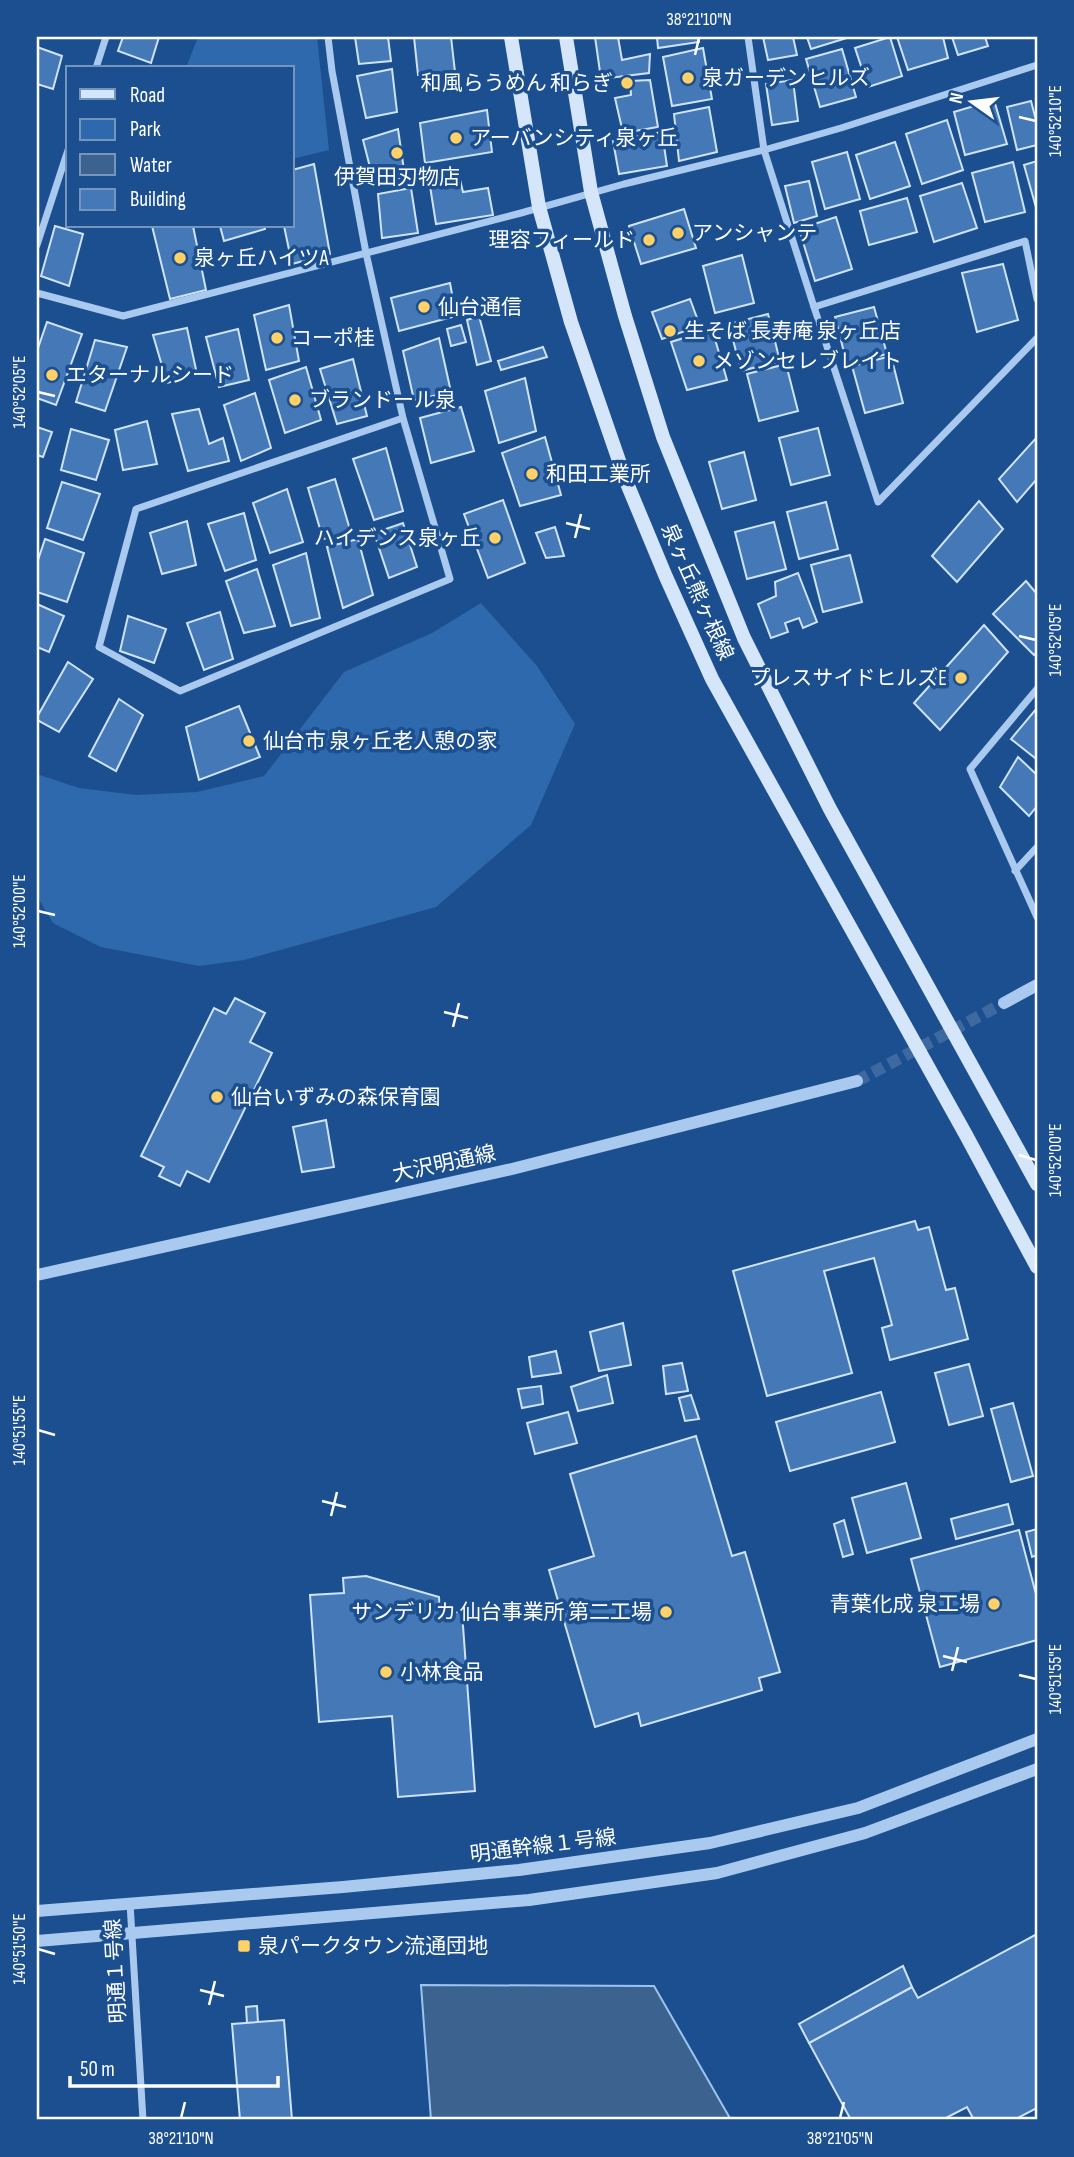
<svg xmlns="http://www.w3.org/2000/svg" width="1074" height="2157" font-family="'Sofia Sans Condensed','Noto Sans JP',sans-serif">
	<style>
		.green { fill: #2e69ad }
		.water { fill: #3c6290; stroke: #9cc4f0; stroke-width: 2 }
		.building { fill: #4478b7; stroke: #cfe3fa; stroke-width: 2 }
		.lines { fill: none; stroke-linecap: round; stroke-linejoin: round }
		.tertiary-tunnel { stroke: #3d69a0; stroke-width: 12; stroke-dasharray: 12 6; stroke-linecap: butt }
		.minor { stroke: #a9c9ee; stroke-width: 7 }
		.tertiary { stroke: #a9c9ee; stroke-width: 12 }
		.secondary { stroke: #d6e6fa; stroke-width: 14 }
		.ticks { fill: none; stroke: #fff; stroke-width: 2.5 }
		.poi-dot { fill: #ffd166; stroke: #1b4f8f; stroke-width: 2.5 }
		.labels { text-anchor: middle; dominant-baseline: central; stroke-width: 7; stroke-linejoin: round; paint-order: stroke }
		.poi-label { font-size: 21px; fill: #fff; stroke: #1b4f8f; text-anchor: start }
		.street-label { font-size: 21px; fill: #fff; stroke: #1b4f8f }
		.neatline { fill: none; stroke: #fff; stroke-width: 2.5 }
		.ticks-label { font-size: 18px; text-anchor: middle; fill: #fff }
	</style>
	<rect width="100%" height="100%" fill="#1b4f8f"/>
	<g class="green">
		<polygon points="198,37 317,37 329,150 292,159 292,68 186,68"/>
		<polygon points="481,603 537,666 575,724 531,825 436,907 244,960 199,966 101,947 53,923 37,896 37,774 79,788 136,795 197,792 264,776 344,672 432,633"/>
	</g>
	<polygon class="water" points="421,1985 654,1986 731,2120 431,2120"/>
	<g class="building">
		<polygon points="123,37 159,37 151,63 118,51"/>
		<polygon points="355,37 388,37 391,61 359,64"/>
		<polygon points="414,37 451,37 455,72 418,75"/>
		<polygon points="595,37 618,37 622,60 650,54 649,73 601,79"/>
		<polygon points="657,37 698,37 699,42 658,48"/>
		<polygon points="763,37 793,37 797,55 768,60"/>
		<polygon points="807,37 850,37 811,49"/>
		<polygon points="890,37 902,76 868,87 855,48"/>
		<polygon points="897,37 943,37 948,58 908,70"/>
		<polygon points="952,37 985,37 988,46 958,55"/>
		<polygon points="37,47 62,56 53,89 37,84"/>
		<polygon points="703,48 712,99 672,106 663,57"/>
		<polygon points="842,49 856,97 820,107 806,59"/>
		<polygon points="392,69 397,112 366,118 357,76"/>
		<polygon points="650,80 658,127 623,133 615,98 631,95 630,81"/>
		<polygon points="793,80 798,121 772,125 766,84"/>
		<polygon points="994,100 1007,144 965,155 954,112"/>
		<polygon points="1031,101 1037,124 1037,145 1017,150 1007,107"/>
		<polygon points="709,107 717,152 679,161 674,114"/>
		<polygon points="487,110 492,152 425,163 420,123"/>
		<polygon points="947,120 963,170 922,184 906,134"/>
		<polygon points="398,129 405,177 374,183 363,140"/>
		<polygon points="662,132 667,166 619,174 613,141"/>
		<polygon points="895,142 910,186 870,199 856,155"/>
		<polygon points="847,152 860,199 825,209 812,162"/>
		<polygon points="1037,161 1037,211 1024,165"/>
		<polygon points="1013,162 1025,212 985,222 972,173"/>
		<polygon points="314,164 330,254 292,264 284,226 292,226 292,170"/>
		<polygon points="460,180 463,192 488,188 493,215 436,224 430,186"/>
		<polygon points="809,181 817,216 794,223 785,186"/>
		<polygon points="962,183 977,228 934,242 920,196"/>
		<polygon points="411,188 418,233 382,238 378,194"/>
		<polygon points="907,198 917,232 869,245 860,211"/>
		<polygon points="684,209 696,248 641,264 629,226"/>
		<polygon points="836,217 852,269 815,281 799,229"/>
		<polygon points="55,226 83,234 69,286 41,276"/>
		<polygon points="152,226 193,226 206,290 170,299"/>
		<polygon points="220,226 265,226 265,229 224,241"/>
		<polygon points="742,255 754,303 715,313 703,266"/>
		<polygon points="1003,264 1018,320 977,332 962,273"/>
		<polygon points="450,283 456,316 399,331 391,298"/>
		<polygon points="690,299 700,326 662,339 652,312"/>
		<polygon points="289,305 299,361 266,370 254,315"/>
		<polygon points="874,307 887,354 847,364 835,317"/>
		<polygon points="768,314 780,361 741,371 729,324"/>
		<polygon points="479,316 491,361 477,365 467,320"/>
		<polygon points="47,322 82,334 56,405 37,398 37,351"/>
		<polygon points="461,325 466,342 451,346 447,329"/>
		<polygon points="187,328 197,374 167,383 153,335"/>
		<polygon points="238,329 249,380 219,387 206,337"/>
		<polygon points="712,329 727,380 687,390 671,342"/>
		<polygon points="439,338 451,392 414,400 403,351"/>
		<polygon points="95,340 127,347 105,411 76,402"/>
		<polygon points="543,347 547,357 501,370 498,361"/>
		<polygon points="891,356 903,403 865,413 852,366"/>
		<polygon points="353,359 367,416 337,424 320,369"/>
		<polygon points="786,364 798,411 759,421 747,374"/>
		<polygon points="306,367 321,420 285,433 269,380"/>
		<polygon points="525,378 536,431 499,443 485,391"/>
		<polygon points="255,393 271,448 241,461 224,405"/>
		<polygon points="461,407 474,451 431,463 420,418"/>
		<polygon points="199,409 209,444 223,438 229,461 188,471 172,414"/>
		<polygon points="147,421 157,464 123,470 115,430"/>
		<polygon points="37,427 52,432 43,457 37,455"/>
		<polygon points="818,428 830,475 791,485 779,438"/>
		<polygon points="71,429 109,440 96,480 61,470"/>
		<polygon points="545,437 561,495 520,506 502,453"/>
		<polygon points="1037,437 1037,479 1017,502 999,479"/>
		<polygon points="386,448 403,511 374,520 353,459"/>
		<polygon points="744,452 756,500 722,509 709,462"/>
		<polygon points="335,479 351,533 323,539 308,488"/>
		<polygon points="62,482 100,494 83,540 47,528"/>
		<polygon points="287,489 303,542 270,553 253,503"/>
		<polygon points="503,500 525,563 488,578 464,514"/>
		<polygon points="979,501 1003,529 957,582 932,556"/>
		<polygon points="826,502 838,549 799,559 787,512"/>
		<polygon points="244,513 256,560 225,571 208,524"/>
		<polygon points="187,521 196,565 162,574 150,533"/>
		<polygon points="774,522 786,569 747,579 735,532"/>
		<polygon points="403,523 417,567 389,578 374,533"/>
		<polygon points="555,527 564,556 546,558 536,533"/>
		<polygon points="45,539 84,553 67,602 37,592 37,563"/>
		<polygon points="358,539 373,595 343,608 327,547"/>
		<polygon points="306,553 320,618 291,626 273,565"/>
		<polygon points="850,555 862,602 823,612 811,565"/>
		<polygon points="257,569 275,626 244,633 226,581"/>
		<polygon points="798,573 817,622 803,628 799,618 785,623 788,632 771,638 758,604 776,596 775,582"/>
		<polygon points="1026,581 1037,594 1037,652 1034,655 993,614"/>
		<polygon points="37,604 64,616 49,652 37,647"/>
		<polygon points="220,612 233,659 204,670 187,623"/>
		<polygon points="128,616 166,629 154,663 120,651"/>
		<polygon points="984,625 1008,652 940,730 914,703"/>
		<polygon points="68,662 93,679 59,732 37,720 37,717"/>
		<polygon points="119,699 143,715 116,771 89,756"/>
		<polygon points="239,706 260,757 199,780 186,727"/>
		<polygon points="1037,708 1037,755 1035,758 1011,739"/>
		<polygon points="1018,757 1037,775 1037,806 1029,816 1000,787"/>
		<polygon points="235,998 265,1013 250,1042 272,1053 209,1182 187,1171 180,1186 159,1176 164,1167 141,1156 214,1008 226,1014"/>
		<polygon points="326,1120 334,1167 302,1172 293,1127"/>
		<polygon points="915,1221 918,1230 929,1227 946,1290 955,1288 968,1339 890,1360 882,1328 892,1325 874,1258 824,1271 852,1373 767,1396 733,1271"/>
		<polygon points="623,1323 631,1365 599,1371 590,1332"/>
		<polygon points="556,1351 561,1373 532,1377 529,1357"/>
		<polygon points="682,1363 688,1391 666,1394 663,1366"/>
		<polygon points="969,1364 983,1416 949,1425 935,1373"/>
		<polygon points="607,1375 613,1403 578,1411 571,1387"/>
		<polygon points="541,1386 543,1404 522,1408 518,1389"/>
		<polygon points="881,1392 895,1442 790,1471 776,1422"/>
		<polygon points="691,1395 699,1419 685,1421 679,1398"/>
		<polygon points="1013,1403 1033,1476 1011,1482 991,1409"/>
		<polygon points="568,1412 577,1443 535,1454 527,1423"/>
		<polygon points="696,1436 732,1556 745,1552 780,1672 759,1678 762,1690 641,1726 638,1713 595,1727 549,1570 594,1556 570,1474"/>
		<polygon points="906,1483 921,1538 867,1553 852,1498"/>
		<polygon points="1008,1504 1013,1524 956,1539 951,1519"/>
		<polygon points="844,1520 853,1554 843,1557 834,1524"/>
		<polygon points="1037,1529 1037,1555 1032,1557 1026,1532"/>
		<polygon points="1019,1530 1037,1598 1037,1640 940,1667 911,1559"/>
		<polygon points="366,1576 439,1597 440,1613 462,1612 475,1791 398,1797 392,1716 319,1722 310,1595 344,1593 343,1578"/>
		<polygon points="1037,1934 1037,2108 1014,2120 974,2120 967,2107 942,2120 851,2120 809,2043 912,1987 918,1998"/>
		<polygon points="903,1966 912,1987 809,2043 799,2024"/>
		<polygon points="257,2006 258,2023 247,2023 246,2007"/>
		<polygon points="284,2020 292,2120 240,2120 232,2024"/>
	</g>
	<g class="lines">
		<polyline class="tertiary-tunnel" points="857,1081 1004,1003"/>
		<g class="minor">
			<polyline points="328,37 332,71 366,253 403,418 450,579 180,691 99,647 136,509 403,418"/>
			<polyline points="748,37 764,150 814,307 1025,241 1037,299"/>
			<polyline points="96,68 106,37"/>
			<polyline points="37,245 68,150"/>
			<polyline points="37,293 123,316 521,213 624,184 764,150 841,128 1037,65"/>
			<polyline points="814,307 878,502 1037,338"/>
			<polyline points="1037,689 970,769 1037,917"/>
			<polyline points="1015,871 1037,847"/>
			<polyline points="130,1903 143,2120"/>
		</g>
		<g class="tertiary">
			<polyline points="1004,1003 1037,985"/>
			<polyline points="37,1275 512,1169 857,1081"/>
			<polyline points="37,1911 343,1887 519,1870 710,1843 858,1808 1037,1739"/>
			<polyline points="37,1941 529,1900 717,1873 865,1833 1037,1769"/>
		</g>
		<g class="secondary">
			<polyline points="511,37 539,207 571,322 626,481 666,577 712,679 966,1135 1037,1267"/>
			<polyline points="566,37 591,192 625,316 663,437 744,638 830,809 1037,1184"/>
		</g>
	</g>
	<path class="ticks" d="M695 55 699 38M1019 117 1036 121M38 392 55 396M566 523 590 529M575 538 581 514M1019 636 1036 640M38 911 55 915M444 1012 468 1018M453 1027 459 1003M1019 1155 1036 1160M38 1430 55 1435M322 1501 346 1507M331 1516 337 1492M943 1656 967 1662M952 1671 958 1647M1019 1675 1036 1679M38 1949 55 1954M200 1990 224 1996M209 2005 215 1981M181 2118 185 2102M840 2118 844 2102"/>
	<g class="poi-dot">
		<circle cx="688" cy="78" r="7"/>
		<circle cx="627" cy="83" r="7"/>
		<circle cx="456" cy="138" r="7"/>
		<circle cx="397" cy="153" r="7"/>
		<circle cx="678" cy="233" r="7"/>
		<circle cx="649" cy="240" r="7"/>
		<circle cx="180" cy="258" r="7"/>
		<circle cx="424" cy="307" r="7"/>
		<circle cx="670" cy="331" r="7"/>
		<circle cx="277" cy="338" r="7"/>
		<circle cx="699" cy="361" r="7"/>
		<circle cx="52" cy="375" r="7"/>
		<circle cx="295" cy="400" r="7"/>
		<circle cx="532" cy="474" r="7"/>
		<circle cx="495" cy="538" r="7"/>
		<circle cx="961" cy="678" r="7"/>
		<circle cx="249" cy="741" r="7"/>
		<circle cx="217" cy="1097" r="7"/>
		<circle cx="994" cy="1604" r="7"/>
		<circle cx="666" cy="1612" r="7"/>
		<circle cx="386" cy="1672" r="7"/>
		<rect x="237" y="1939" width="14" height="14" rx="3.5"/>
	</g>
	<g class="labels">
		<g class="poi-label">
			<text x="702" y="78">泉ガーデンヒルズ</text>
			<text x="613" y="83" text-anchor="end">和風らうめん 和らぎ</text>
			<text x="470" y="138">アーバンシティ泉ヶ丘</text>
			<text x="397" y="177" text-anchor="middle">伊賀田刃物店</text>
			<text x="692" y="233">アンシャンテ</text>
			<text x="635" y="240" text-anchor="end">理容フィールド</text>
			<text x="194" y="258">泉ヶ丘ハイツA</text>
			<text x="438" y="307">仙台通信</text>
			<text x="684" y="331">生そば 長寿庵 泉ヶ丘店</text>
			<text x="291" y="338">コーポ桂</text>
			<text x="713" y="361">メゾンセレブレイト</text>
			<text x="66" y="375">エターナルシード</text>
			<text x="309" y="400">ブランドール泉</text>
			<text x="546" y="474">和田工業所</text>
			<text x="481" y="538" text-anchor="end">ハイデンス泉ヶ丘</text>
			<text x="947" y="678" text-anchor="end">プレスサイドヒルズE</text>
			<text x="263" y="741">仙台市 泉ヶ丘老人憩の家</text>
			<text x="231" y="1097">仙台いずみの森保育園</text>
			<text x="980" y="1604" text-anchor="end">青葉化成 泉工場</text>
			<text x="652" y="1612" text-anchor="end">サンデリカ 仙台事業所 第二工場</text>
			<text x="400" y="1672">小林食品</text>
			<text x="258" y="1946">泉パークタウン流通団地</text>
		</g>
		<g class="street-label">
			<text transform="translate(697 592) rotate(66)">泉ヶ丘熊ヶ根線</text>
			<text transform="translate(444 1164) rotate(-12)">大沢明通線</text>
			<text transform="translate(543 1846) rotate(-7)">明通幹線１号線</text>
			<text transform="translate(116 1971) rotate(-93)">明通１号線</text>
		</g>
	</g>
	<rect width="1074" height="2157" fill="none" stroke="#1b4f8f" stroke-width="77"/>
	<rect x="66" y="66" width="228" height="161" fill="#1b4f8f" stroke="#7695bc" stroke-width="2"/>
	<rect x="80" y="89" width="35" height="10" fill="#d6e6fa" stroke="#7695bc" stroke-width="2"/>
	<text x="130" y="102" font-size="21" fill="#ffffff">Road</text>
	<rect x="80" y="119" width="35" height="21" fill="#2e69ad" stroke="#7695bc" stroke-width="2"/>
	<text x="130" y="136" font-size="21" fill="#ffffff">Park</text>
	<rect x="80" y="154" width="35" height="21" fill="#3c6290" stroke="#7695bc" stroke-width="2"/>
	<text x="130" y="172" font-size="21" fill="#ffffff">Water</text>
	<rect x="80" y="189" width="35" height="21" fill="#4478b7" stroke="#7695bc" stroke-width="2"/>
	<text x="130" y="206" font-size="21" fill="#ffffff">Building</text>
	<g transform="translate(972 102) rotate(284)" stroke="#1b4f8f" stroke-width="5" paint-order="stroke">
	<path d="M0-5L12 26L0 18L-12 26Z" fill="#ffffff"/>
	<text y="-10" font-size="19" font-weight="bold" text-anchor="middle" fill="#ffffff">N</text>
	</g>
	<path d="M70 2076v10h208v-10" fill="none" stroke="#ffffff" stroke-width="3.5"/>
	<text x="80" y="2076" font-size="21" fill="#ffffff" stroke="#1b4f8f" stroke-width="5" paint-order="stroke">50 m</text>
	<rect x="38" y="38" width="998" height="2080" class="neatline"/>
	<g class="ticks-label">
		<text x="699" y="25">38°21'10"N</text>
		<text transform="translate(1055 121) rotate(-90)" y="6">140°52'10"E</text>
		<text transform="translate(19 392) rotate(-90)" y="6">140°52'05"E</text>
		<text transform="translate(1055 640) rotate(-90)" y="6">140°52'05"E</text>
		<text transform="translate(19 911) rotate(-90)" y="6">140°52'00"E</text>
		<text transform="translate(1055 1160) rotate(-90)" y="6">140°52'00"E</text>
		<text transform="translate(19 1430) rotate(-90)" y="6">140°51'55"E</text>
		<text transform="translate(1055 1679) rotate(-90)" y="6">140°51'55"E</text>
		<text transform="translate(19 1949) rotate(-90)" y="6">140°51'50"E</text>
		<text x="181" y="2144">38°21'10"N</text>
		<text x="840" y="2144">38°21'05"N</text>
	</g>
</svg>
